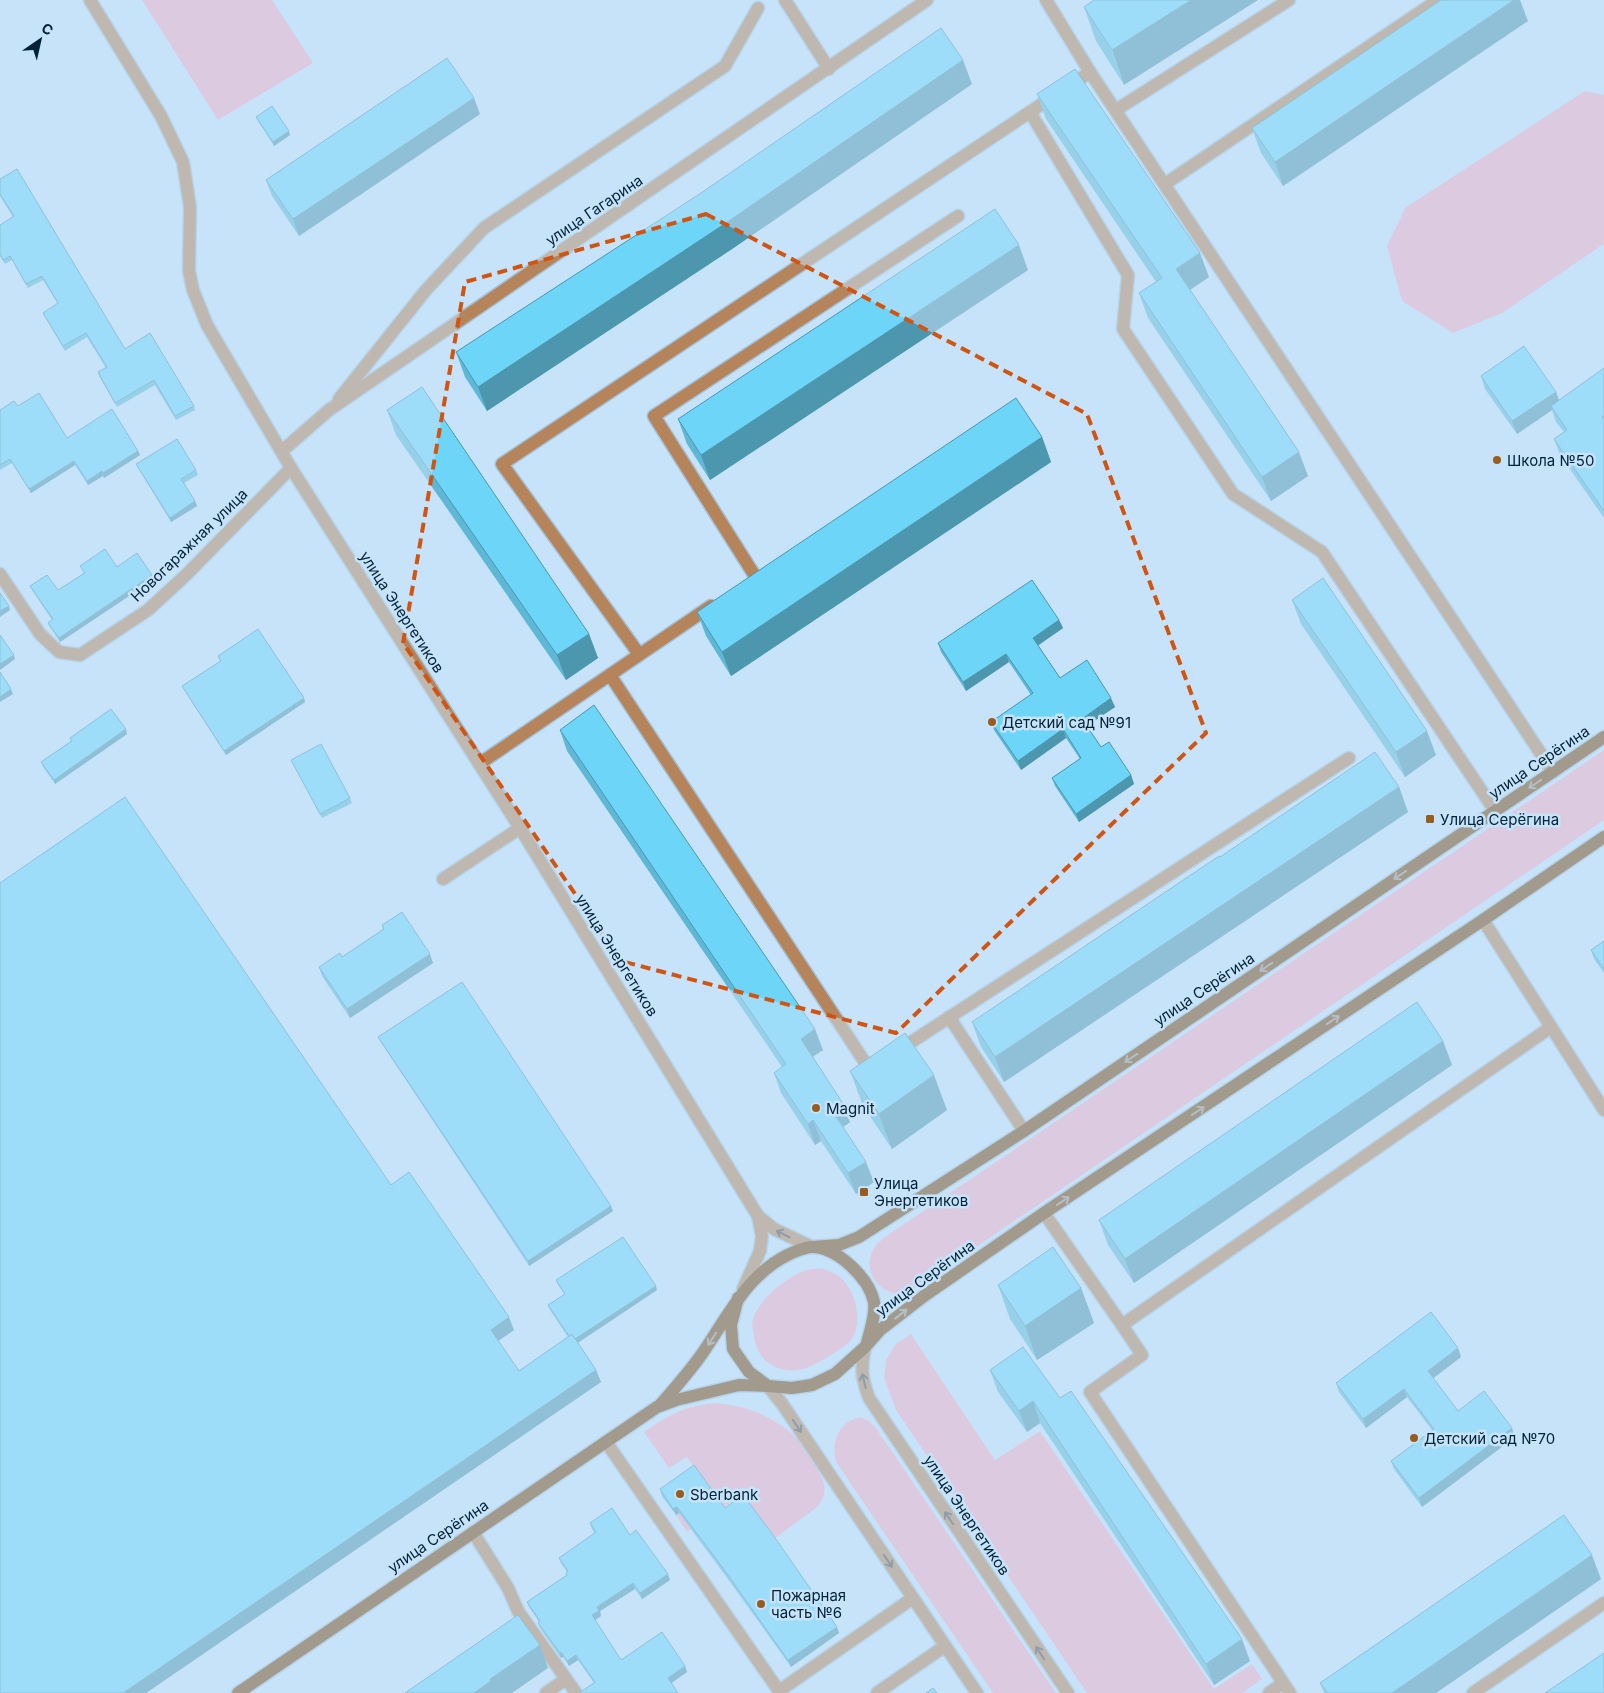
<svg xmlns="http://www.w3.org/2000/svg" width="1604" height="1693" font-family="Inter,sans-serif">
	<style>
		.green { fill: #f6aec1 }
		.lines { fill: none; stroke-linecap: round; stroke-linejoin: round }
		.minor-casing { stroke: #a3c0d6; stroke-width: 15 }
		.major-casing { stroke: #a3c0d6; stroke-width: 15 }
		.minor { stroke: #b5845a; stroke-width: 12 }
		.major { stroke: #74410a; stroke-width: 12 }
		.wall { fill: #5eb8d5 }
		.shaded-wall { fill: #4c96ae }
		.building { fill: #6dd6f8; stroke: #4c96ae }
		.oneway { stroke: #9d9282 }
		.oneway2 { stroke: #4a4945 }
		.marked { fill: none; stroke: #d15410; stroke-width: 4; stroke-dasharray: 10 6; stroke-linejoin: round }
		.poi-dot { fill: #985c1e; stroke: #c6e3f9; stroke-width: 2 }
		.labels { text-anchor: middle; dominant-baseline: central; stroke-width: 5; stroke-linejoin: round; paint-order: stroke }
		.street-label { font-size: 15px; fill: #022237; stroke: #c6e3f9 }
		.poi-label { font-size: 15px; fill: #022237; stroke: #c6e3f9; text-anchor: start }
	</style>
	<rect width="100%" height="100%" fill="#c6e3f9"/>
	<g class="green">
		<polygon points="142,0 272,0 313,63 218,120"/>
		<polygon points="1585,91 1604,95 1604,244 1502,313 1453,333 1402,301 1387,246 1405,208"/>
		<path d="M1604 750V820L916 1288C908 1292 901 1295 893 1293 873 1288 863 1265 874 1248 876 1245 880 1242 882 1239Z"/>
		<path d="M822 1268C826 1270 832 1272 836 1274 855 1286 864 1320 852 1339 847 1346 838 1350 831 1355 808 1370 785 1380 762 1357 758 1352 755 1343 754 1336 754 1333 752 1328 752 1325 753 1303 787 1276 807 1270 811 1269 817 1269 822 1268Z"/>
		<polygon points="911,1334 995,1460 1040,1431 1214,1689 1252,1664 1262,1679 1242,1693 1087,1693 896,1410 884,1378 886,1360 896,1344"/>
		<path d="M716 1403C736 1405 753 1409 771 1419 780 1424 789 1430 796 1438 802 1445 823 1475 824 1484 826 1493 823 1501 816 1508L774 1539 741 1495 687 1532 676 1515 710 1491 687 1457 669 1468 644 1432C667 1416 686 1405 716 1403Z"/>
		<path d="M860 1417 869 1421 876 1428 1056 1693H993L836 1462C831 1441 838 1423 860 1417Z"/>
	</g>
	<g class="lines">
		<g class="minor-casing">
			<g id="minor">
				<polyline points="90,0 161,116 183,162 190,207 189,271 193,290 207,325 291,468 520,828 758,1216 774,1229 812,1247"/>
				<polyline points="785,0 829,69"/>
				<polyline points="1046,0 1090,72 1553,772"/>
				<polyline points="1116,110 1289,0"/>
				<polyline points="1030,112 1128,275 1123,329 1233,494 1322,552 1495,811"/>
				<polyline points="1165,184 1438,0"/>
				<polyline points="339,399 426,290 484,228 725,66 758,8"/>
				<polyline points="282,451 329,410 927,0"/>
				<polyline points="0,574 40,634 59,652 80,655 148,610 186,575 291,468"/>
				<polyline points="755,576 654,416 958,216"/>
				<polyline points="639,654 502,464 1090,72"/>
				<polyline points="610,675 870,1070 874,1067"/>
				<polyline points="479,764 711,606"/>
				<polyline points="443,879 520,828"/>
				<polyline points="1483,920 1604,1110"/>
				<polyline points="949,1017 1024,1131"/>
				<polyline points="899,1050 1349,758"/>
				<polyline points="1044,1213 1122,1325 1551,1027"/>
				<polyline points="743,1289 760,1251 762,1236 758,1216"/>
				<polyline points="1122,1325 1142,1355 1090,1392 1290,1693"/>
				<path d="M865 1347C861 1369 861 1376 869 1398L1068 1693"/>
				<polyline points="768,1386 783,1405 977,1693"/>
				<polyline points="606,1442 779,1691 913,1598"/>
				<polyline points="473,1532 508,1588 518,1611 576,1693"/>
				<polyline points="546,1693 566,1679"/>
				<polyline points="877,1693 945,1646"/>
				<polyline points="1269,1693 1283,1683"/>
				<polyline points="1473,1693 1604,1603"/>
			</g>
		</g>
		<g class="major-casing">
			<g id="major">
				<polyline points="812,1247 839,1245 859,1237 1024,1131 1604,737"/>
				<polyline points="738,1298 731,1325 733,1349 749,1372 768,1386 792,1388 812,1385 835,1374 865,1347 880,1330 924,1296 1044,1213 1483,920 1604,837"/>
				<path d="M661 1404C676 1387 691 1370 704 1351 730 1313 749 1271 794 1252 799 1250 807 1247 812 1247 837 1247 869 1278 874 1302 876 1315 870 1330 867 1343"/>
				<polyline points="238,1693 657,1407 676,1400 739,1385 768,1386"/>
			</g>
		</g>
		<use href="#minor" class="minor"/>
		<use href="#major" class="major"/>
	</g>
	<g class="wall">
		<polygon points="1094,0 1124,85 1096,41 1084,7"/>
		<polygon points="1528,21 1283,186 1261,153 1252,128"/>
		<polygon points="972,84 732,249 487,411 465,377 456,352"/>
		<polygon points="1037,94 1209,277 1190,290 1308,476 1271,501 1148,318 1139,293 1156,282 1046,119"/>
		<polygon points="480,114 299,236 272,196 266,180"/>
		<polygon points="256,117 290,135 274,146 258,121"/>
		<polygon points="0,179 125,349 194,406 195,410 176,420 155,385 117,407 99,376 98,372 106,368 87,337 65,351 45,317 43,313 58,304 43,280 28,288 12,260 5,264 0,256 0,225 13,217 0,196"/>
		<polygon points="1028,270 710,480 687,444 678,419"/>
		<polygon points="1604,368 1604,518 1560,455 1554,439 1564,432 1556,422 1552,410 1517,434 1485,389 1481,376 1556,392 1559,400"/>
		<polygon points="18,406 67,438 138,451 140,455 104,478 103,476 88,485 75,465 31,493 12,463 0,470 0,410"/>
		<polygon points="387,410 589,634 598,658 566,680 396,435"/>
		<polygon points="1042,437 1051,462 731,676 706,636 697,612"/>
		<polygon points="136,464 196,470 198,475 184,483 195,501 197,506 171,522 138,468"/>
		<polygon points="80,566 117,567 153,580 60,642 50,627 48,623 52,620 32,590 30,586 58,590 84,573"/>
		<polygon points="1292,600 1436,755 1405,777 1301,624"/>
		<polygon points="1059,620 1063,628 1038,645 1060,678 1115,707 1087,726 1101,747 1131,775 1134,784 1079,822 1055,786 1052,778 1080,759 1066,738 1021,770 994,730 991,722 1031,695 1009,662 966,691 941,652 938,643"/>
		<polygon points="218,656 304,698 305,702 226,755 184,690 182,686 220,661"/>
		<polygon points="560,730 823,1050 813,1057 850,1122 843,1127 874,1182 856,1194 821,1141 815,1145 781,1093 774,1073 782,1067 567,751"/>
		<polygon points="127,734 55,784 43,767 41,762 71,741 70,738"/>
		<polygon points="291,760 350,798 352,803 322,818"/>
		<polygon points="1399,787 1408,812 1004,1082 981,1047 972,1022 1220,857"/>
		<polygon points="382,925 433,963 350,1018 322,976 319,967 342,957 383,929"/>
		<polygon points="1604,941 1604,973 1594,959 1591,950"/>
		<polygon points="378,1037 613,1211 529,1266 380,1041"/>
		<polygon points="1443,1041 1452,1065 1134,1283 1108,1245 1099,1220"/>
		<polygon points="850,1071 947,1110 892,1149 863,1106"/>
		<polygon points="391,1185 514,1330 498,1341 519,1371 568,1337 550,1310 548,1305 565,1295 558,1285 556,1280 657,1290 578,1343 596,1370 601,1382 146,1693"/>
		<polygon points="998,1285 1081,1288 1094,1323 1037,1360 1010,1319"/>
		<polygon points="1458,1348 1461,1357 1433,1378 1458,1411 1515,1437 1422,1507 1394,1469 1391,1461 1432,1430 1407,1397 1366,1428 1339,1392 1336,1383"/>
		<polygon points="990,1370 1060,1398 1250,1661 1214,1685 1040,1423 1027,1432 998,1392"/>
		<polygon points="660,1489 725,1508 839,1633 791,1667 725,1575 679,1513 676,1515 662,1496"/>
		<polygon points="590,1523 630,1535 670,1580 642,1599 635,1589 600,1611 601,1616 595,1620 621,1660 685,1666 687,1672 671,1683 594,1683 578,1660 569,1666 563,1657 561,1658 540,1628 538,1623 539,1622 529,1607 527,1602 567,1575 566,1573 567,1572 561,1563 559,1558 595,1533 592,1529"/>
		<polygon points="1601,1579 1436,1693 1324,1693 1320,1683"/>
	</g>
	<g class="shaded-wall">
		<polygon points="1191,0 1258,0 1124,85 1112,50"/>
		<polygon points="1514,0 1520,0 1528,21 1283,186 1275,162"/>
		<polygon points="963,60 972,84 732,249 487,411 478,387"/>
		<polygon points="474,98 480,114 299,236 293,219"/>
		<polygon points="289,131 290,135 274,146 273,142"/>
		<polygon points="1019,245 1028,270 710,480 701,455"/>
		<polygon points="1200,253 1209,277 1185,293 1176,269"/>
		<polygon points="1556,392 1560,404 1551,406 1552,410 1517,434 1512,421"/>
		<polygon points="1042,437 1051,462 731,676 722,652"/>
		<polygon points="138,451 140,455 104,478 103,473"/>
		<polygon points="1299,452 1308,476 1271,501 1262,477"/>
		<polygon points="74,461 75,465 31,493 29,489"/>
		<polygon points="102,471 103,476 88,485 87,481"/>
		<polygon points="195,501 197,506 171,522 170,518"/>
		<polygon points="152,575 153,580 60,642 59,638"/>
		<polygon points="9,606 10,610 0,617 0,611"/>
		<polygon points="1059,620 1063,628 1036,647 1033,638"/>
		<polygon points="589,634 598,658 566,680 557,655"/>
		<polygon points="1006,654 1009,662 966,691 963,682"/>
		<polygon points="14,655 15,659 0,670 0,664"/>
		<polygon points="11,689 13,694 0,702 0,697"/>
		<polygon points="304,698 305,702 226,755 224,751"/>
		<polygon points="1111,698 1115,707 1085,727 1082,719"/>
		<polygon points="126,729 127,734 55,784 54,780"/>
		<polygon points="1063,729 1066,738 1021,770 1018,761"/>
		<polygon points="1427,731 1436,755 1405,777 1396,752"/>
		<polygon points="1131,775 1134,784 1079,822 1076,814"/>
		<polygon points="1399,787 1408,812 1004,1082 995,1057"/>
		<polygon points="430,954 433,963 350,1018 347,1009"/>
		<polygon points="815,1029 823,1050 808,1059 801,1039"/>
		<polygon points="1443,1041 1452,1065 1134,1283 1125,1259"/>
		<polygon points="934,1075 947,1110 892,1149 879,1114"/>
		<polygon points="842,1102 850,1122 839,1130 831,1109"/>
		<polygon points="813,1120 821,1141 815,1145 808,1124"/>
		<polygon points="866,1162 874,1182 856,1194 848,1173"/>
		<polygon points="611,1206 613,1211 529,1266 528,1261"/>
		<polygon points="656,1286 657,1290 574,1345 572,1341"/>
		<polygon points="1081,1288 1094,1323 1037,1360 1025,1326"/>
		<polygon points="509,1317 514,1330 495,1343 491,1330"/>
		<polygon points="1458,1348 1461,1357 1431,1380 1428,1371"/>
		<polygon points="596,1370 601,1382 146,1693 123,1693"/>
		<polygon points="1404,1389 1407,1397 1366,1428 1363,1419"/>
		<polygon points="1033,1401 1040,1423 1027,1432 1019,1411"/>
		<polygon points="1512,1428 1515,1437 1422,1507 1419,1498"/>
		<polygon points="677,1507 679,1513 676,1515 673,1509"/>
		<polygon points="1592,1555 1601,1579 1436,1693 1392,1693"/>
		<polygon points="668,1574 670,1580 642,1599 640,1593"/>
		<polygon points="633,1583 635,1589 600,1611 601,1616 594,1621 592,1615 597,1607"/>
		<polygon points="837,1627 839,1633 791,1667 788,1660"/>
		<polygon points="1242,1639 1250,1661 1214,1685 1206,1664"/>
		<polygon points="540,1645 548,1668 512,1693 474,1693 490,1679"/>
		<polygon points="561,1652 563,1657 561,1658 560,1653"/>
		<polygon points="576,1655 578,1660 569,1666 567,1661"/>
		<polygon points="685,1666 687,1672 670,1684 668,1678"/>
	</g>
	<g class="building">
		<polygon points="1094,0 1191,0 1112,50 1084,7"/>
		<polygon points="1441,0 1514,0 1275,162 1252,128"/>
		<polygon points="941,28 963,60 723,225 478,387 456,352 701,193"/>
		<polygon points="447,58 474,98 293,219 266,180"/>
		<polygon points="1075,69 1200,253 1176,269 1299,452 1262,477 1139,293 1162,278 1037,94"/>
		<polygon points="272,106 289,131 273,142 256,117"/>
		<polygon points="17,169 125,349 150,333 194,406 175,416 154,380 115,403 98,372 107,367 86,333 63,346 43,313 58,303 42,276 26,284 10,256 3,260 0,254 0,225 14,216 0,194 0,179"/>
		<polygon points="995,209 1019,245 701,455 678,419"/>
		<polygon points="1524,346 1556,392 1512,421 1481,376"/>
		<polygon points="1604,368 1604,415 1602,417 1604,420 1604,511 1554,439 1567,430 1551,406"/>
		<polygon points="422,387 589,634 557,655 387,410"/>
		<polygon points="39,393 67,438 112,409 138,451 103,473 102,471 87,481 74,461 29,489 10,459 0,465 0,410 14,401 18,406"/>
		<polygon points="1016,398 1042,437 722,652 697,612"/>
		<polygon points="177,439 196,470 181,479 195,501 170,518 136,464"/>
		<polygon points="105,549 117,567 137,553 152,575 59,638 48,623 53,619 30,586 47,575 58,590 85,573 80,566"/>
		<polygon points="1323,578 1427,731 1396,752 1292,600"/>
		<polygon points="1032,580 1059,620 1033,638 1060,678 1087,660 1111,698 1082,719 1101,747 1109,742 1131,775 1076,814 1052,778 1081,758 1063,729 1018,761 991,722 1033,693 1006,654 963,682 938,643"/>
		<polygon points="0,593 9,606 0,611"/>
		<polygon points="258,629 304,698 224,751 182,686 221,661 218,656"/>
		<polygon points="0,635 14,655 0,664"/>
		<polygon points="0,672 11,689 0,697"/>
		<polygon points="594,705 815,1029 801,1039 842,1102 831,1109 866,1162 848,1173 813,1120 808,1124 774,1073 786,1064 560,730"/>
		<polygon points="111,709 126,729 54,780 41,762 72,741 70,738"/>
		<polygon points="321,744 350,798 320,814 291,760"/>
		<polygon points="1375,752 1399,787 995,1057 972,1022 1219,856 1220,857"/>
		<polygon points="125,797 391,1185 409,1172 509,1317 491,1330 519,1371 572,1334 596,1370 123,1693 0,1693 0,883"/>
		<polygon points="402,912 430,954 347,1009 319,967 340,953 342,957 384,929 382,925"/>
		<polygon points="1604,941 1604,969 1591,950"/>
		<polygon points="462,982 611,1206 528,1261 378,1037"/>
		<polygon points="1417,1002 1443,1041 1125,1259 1099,1220"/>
		<polygon points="905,1033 934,1075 879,1114 850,1071"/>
		<polygon points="623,1237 656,1286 575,1339 572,1334 569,1336 548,1305 565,1294 556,1280"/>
		<polygon points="1053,1247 1081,1288 1025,1326 998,1285"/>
		<polygon points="1431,1312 1458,1348 1428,1371 1458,1411 1484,1391 1512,1428 1419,1498 1391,1461 1434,1429 1404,1389 1363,1419 1336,1383"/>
		<polygon points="1023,1347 1060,1398 1071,1391 1242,1639 1206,1664 1033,1401 1019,1411 990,1370"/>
		<polygon points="694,1465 725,1508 743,1495 771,1532 837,1627 788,1660 723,1568 677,1507 673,1509 660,1489"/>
		<polygon points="612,1508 630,1535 636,1530 668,1574 640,1593 633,1583 597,1607 599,1611 592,1615 621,1660 662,1632 685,1666 668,1678 678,1693 579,1693 595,1682 576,1655 567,1661 561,1652 560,1653 538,1623 540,1621 527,1602 567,1575 566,1573 568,1571 559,1558 596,1532 590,1523"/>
		<polygon points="1564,1515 1592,1555 1392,1693 1328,1693 1320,1683"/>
		<polygon points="518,1615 540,1645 490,1679 491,1681 474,1693 405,1693"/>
		<polygon points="1604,1653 1604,1693 1545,1693"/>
		<polygon points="933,1688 937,1693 926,1693"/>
	</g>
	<defs><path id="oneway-shaft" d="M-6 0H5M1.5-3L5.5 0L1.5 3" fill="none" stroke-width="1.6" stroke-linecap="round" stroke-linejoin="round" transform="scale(1.25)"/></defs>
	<g class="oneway">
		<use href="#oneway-shaft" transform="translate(1535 784) rotate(146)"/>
		<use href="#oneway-shaft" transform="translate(1400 875) rotate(146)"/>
		<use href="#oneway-shaft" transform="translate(1266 967) rotate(146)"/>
		<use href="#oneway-shaft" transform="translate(1333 1020) rotate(-34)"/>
		<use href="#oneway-shaft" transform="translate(1131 1058) rotate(146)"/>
		<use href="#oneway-shaft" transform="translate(1198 1111) rotate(-34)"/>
		<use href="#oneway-shaft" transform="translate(1063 1201) rotate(-34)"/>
		<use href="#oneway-shaft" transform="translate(901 1314) rotate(-38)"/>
		<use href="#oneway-shaft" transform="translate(712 1339) rotate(123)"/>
	</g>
	<g class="oneway2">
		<use href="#oneway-shaft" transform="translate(783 1234) rotate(-153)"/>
		<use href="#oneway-shaft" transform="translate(864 1381) rotate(-103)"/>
		<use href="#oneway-shaft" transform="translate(797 1426) rotate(56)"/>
		<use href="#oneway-shaft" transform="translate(949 1518) rotate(-124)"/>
		<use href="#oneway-shaft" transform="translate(888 1561) rotate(56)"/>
		<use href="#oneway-shaft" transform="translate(1040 1653) rotate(-124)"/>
	</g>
	<path d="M0 0H1604V1693H0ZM706 214 1087 414 1206 733 896 1033 621 961 403 643 465 282Z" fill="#c6e3f9" fill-opacity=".55" fill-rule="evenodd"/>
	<path class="marked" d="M706 214 1087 414 1206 733 896 1033 621 961 403 643 465 282Z"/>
	<g class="poi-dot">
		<circle cx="1497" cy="460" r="5"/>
		<circle cx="992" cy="722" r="5"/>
		<rect x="1425" y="814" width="10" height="10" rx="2.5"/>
		<circle cx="816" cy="1108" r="5"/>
		<rect x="859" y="1187" width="10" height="10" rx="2.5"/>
		<circle cx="1414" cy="1438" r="5"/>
		<circle cx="680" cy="1494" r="5"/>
		<circle cx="761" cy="1604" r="5"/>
	</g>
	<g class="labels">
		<g class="street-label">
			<text transform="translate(594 210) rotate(-34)">улица Гагарина</text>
			<text transform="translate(189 545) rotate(-44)">Новогаражная улица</text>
			<text transform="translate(402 612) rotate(57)">улица Энергетиков</text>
			<text transform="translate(1539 762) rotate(-34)">улица Серёгина</text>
			<text transform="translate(617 955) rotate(58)">улица Энергетиков</text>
			<text transform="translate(1204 989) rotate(-34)">улица Серёгина</text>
			<text transform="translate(925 1278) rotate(-36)">улица Серёгина</text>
			<text transform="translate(967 1515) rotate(56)">улица Энергетиков</text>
			<text transform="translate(438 1536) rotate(-34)">улица Серёгина</text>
		</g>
		<g class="poi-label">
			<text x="1507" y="460">Школа №50</text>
			<text x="1002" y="722">Детский сад №91</text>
			<text x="1440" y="819">Улица Серёгина</text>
			<text x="826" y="1108">Magnit</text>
			<text x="874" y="1183">Улица<tspan x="874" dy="17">Энергетиков</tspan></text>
			<text x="1424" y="1438">Детский сад №70</text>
			<text x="690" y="1494">Sberbank</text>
			<text x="771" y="1595">Пожарная<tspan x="771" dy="17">часть №6</tspan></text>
		</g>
	</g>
	<g transform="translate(40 40) rotate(34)" stroke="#c6e3f9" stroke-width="4" paint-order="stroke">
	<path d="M0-4L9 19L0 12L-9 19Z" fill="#022237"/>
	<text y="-8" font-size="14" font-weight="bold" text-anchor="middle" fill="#022237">С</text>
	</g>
</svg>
